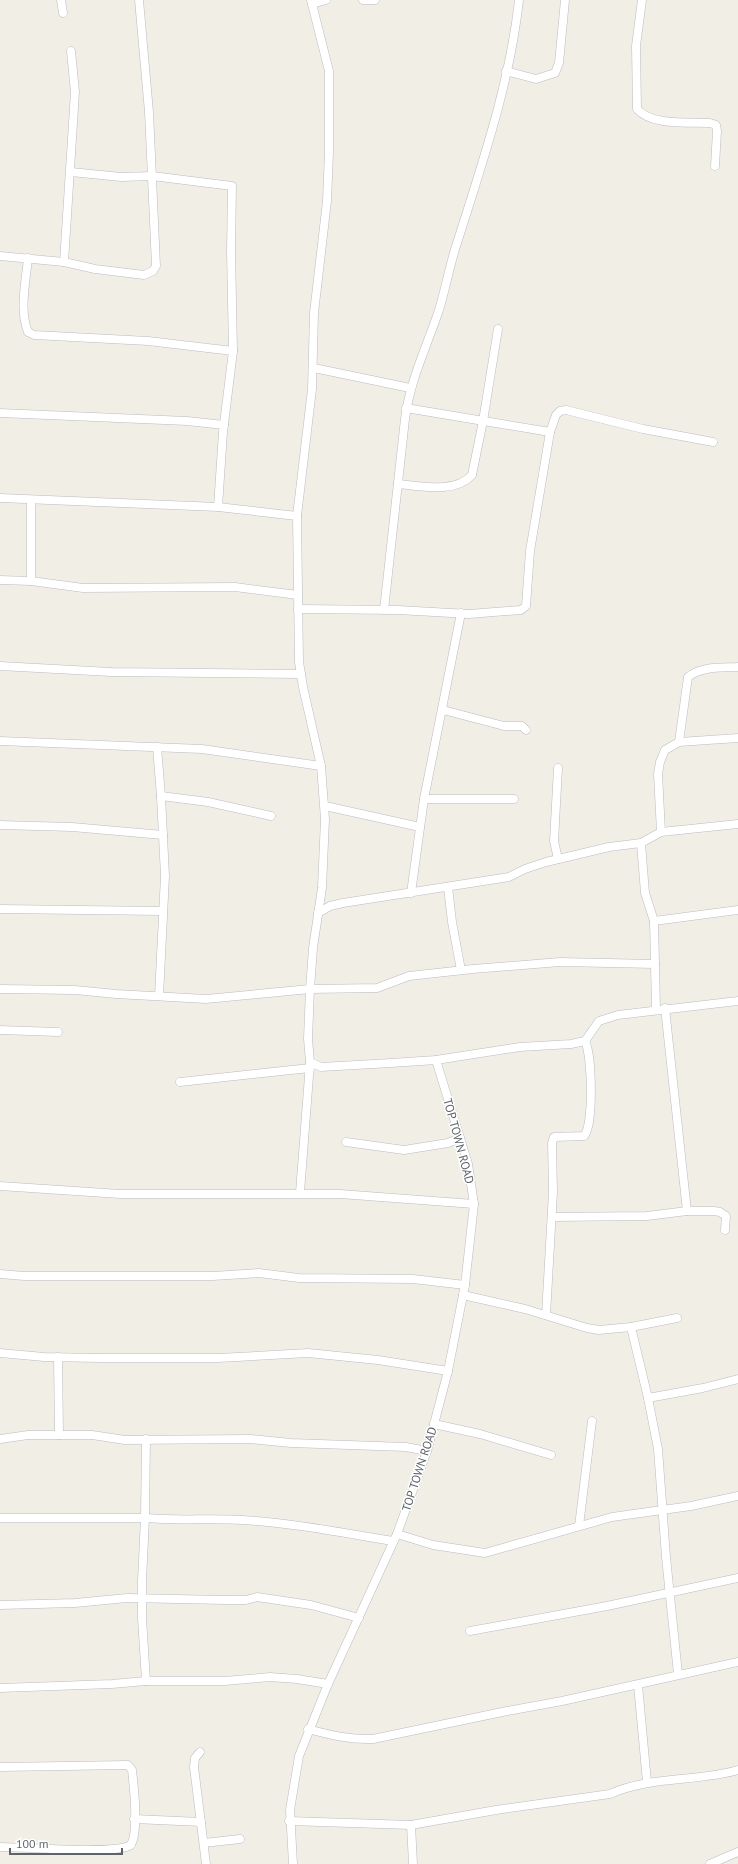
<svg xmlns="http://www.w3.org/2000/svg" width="738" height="1864" font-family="'PT Sans',sans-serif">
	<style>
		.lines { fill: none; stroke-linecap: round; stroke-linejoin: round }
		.minor-casing { stroke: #b9bcc1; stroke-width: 9 }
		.minor { stroke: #fff; stroke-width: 8 }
		.labels { text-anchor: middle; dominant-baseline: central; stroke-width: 3; stroke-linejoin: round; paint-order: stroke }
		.street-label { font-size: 12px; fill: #5d6368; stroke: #fff }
	</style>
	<rect width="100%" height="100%" fill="#f1eee6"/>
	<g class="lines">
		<g class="minor-casing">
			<g id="minor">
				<polyline points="61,0 63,13"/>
				<polyline points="311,0 329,71 329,152 327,201 314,313 312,389 297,516 299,662 303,687 321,766 325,819 322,888 313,948 310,989 308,1039 310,1062 321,1067 391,1063 436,1060 520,1047 571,1044 585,1041 599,1021 618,1015 738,1001"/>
				<polyline points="363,0 375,0"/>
				<path d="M642 0 636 46 637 109C652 126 688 122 710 123L716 125 717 131 715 166"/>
				<polyline points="312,4 326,0"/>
				<polyline points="506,71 536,79 555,73 559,63 565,0"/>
				<polyline points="71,172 121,177 152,176 232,186 231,251 233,351 223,432 218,507"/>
				<polyline points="0,256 64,262 95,269 144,275 153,271 156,266 149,112 139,0"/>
				<path d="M28 258C26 281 19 310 28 332L34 335 148 341 233 351"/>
				<polyline points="64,262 75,92 71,51"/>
				<polyline points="314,368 410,388"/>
				<polyline points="406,408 550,432"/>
				<polyline points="0,413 187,421 224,425"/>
				<path d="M398 484C421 486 455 494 472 475L483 421 498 329"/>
				<polyline points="0,498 218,507 297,516"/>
				<polyline points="0,580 31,581 83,588 235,587 298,595"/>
				<polyline points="31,581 31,500"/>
				<polyline points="298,609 398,610 469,614 521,610 526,606 530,551 550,432 556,415 560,411 566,410 643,429 713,442"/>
				<path d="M384 610 405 419C410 380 427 346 439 310 446 287 450 263 458 240 483 161 510 82 519 0"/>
				<polyline points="0,666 111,672 301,674"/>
				<polyline points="443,710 504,726 522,726 526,730"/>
				<polyline points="0,741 202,749 321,766"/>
				<path d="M679 742 688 677C701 666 722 668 738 667"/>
				<polyline points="157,747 161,796 165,876 159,996"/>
				<polyline points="161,796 208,802 271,816"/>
				<polyline points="424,799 514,799"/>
				<polyline points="325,806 420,827"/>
				<polyline points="0,825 72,827 163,835"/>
				<polyline points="661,832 658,774 660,762 665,750 679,742 738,738"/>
				<polyline points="641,843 645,893 654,921 656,1009"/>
				<polyline points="558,859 554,841 558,768"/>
				<polyline points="448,887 452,922 461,970"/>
				<polyline points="411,893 424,799 461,613"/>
				<polyline points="0,909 162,911"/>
				<polyline points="318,913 330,906 343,903 509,877 525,869 546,862 609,847 641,843 661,832 738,824"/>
				<polyline points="654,921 738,910"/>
				<polyline points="0,989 75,990 116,994 206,999 310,989 377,988 409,976 473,969 560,962 655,964"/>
				<polyline points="665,1008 687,1211"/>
				<polyline points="0,1030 58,1032"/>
				<polyline points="180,1082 310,1068"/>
				<polyline points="346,1142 404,1150 448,1143 460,1138"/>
				<polyline points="0,1186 120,1194 340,1194 474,1204"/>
				<polyline points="300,1192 310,1063"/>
				<polyline points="552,1217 647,1216 687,1211 714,1211 720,1212 726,1216 725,1230"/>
				<polyline points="0,1274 24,1276 213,1276 259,1273 299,1278 413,1279 465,1285"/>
				<polyline points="463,1295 525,1309 587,1328 599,1330 631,1327 677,1318"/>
				<path d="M546 1315 553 1192 552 1143 554 1137 584 1136C594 1125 592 1055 585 1041"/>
				<polyline points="631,1327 648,1398 658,1449 666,1557 678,1674"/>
				<polyline points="0,1353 44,1357 99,1358 218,1358 308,1353 378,1360 448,1371"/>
				<polyline points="58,1357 59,1435"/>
				<polyline points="648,1398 703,1388 738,1379"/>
				<polyline points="434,1424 480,1434 551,1455"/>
				<polyline points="0,1439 28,1435 92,1435 125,1440 250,1439 291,1443 406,1447 427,1451"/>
				<path d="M0 1518H145C178 1521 210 1518 243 1520 293 1523 343 1533 393 1541"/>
				<polyline points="579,1526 592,1421"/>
				<polyline points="397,1534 433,1545 485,1553 612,1517 691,1506 738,1496"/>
				<polyline points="0,1605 75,1603 127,1598 226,1600 246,1600 257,1597 311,1605 359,1618"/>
				<polyline points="470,1631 607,1606 738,1578"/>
				<polyline points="146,1681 142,1618 142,1581 145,1518 146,1439"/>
				<polyline points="638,1685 647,1782"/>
				<polyline points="0,1688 112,1684 146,1681 225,1681 270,1677 297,1679 328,1684"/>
				<path d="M308 1729C330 1735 351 1740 373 1739L507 1711 562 1701 738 1662"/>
				<polyline points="200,1752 195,1758 194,1767 206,1864"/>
				<path d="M0 1767 128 1765 132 1770C134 1788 139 1830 131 1845 114 1855 25 1847 0 1847"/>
				<polyline points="134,1819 201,1822"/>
				<path d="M289 1821 411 1825 496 1810 610 1794C650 1776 696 1782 738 1770"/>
				<polyline points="411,1825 413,1864"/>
				<polyline points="204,1843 240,1839"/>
				<polyline points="293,1864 290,1810 299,1756 328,1684 397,1534 427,1451 448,1371 465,1285 474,1204 468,1164 436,1060"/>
				<polyline points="710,1864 738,1852"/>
			</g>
		</g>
		<use href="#minor" class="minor"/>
	</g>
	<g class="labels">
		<g class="street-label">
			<text transform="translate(459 1141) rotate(75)">TOP TOWN ROAD</text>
			<text transform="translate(419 1469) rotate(-72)">TOP TOWN ROAD</text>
		</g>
	</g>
	<path d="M10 1848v6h112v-6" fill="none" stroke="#5d6368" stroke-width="2"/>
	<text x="16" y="1848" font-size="12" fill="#5d6368" stroke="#ffffff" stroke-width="3" paint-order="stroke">100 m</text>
</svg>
